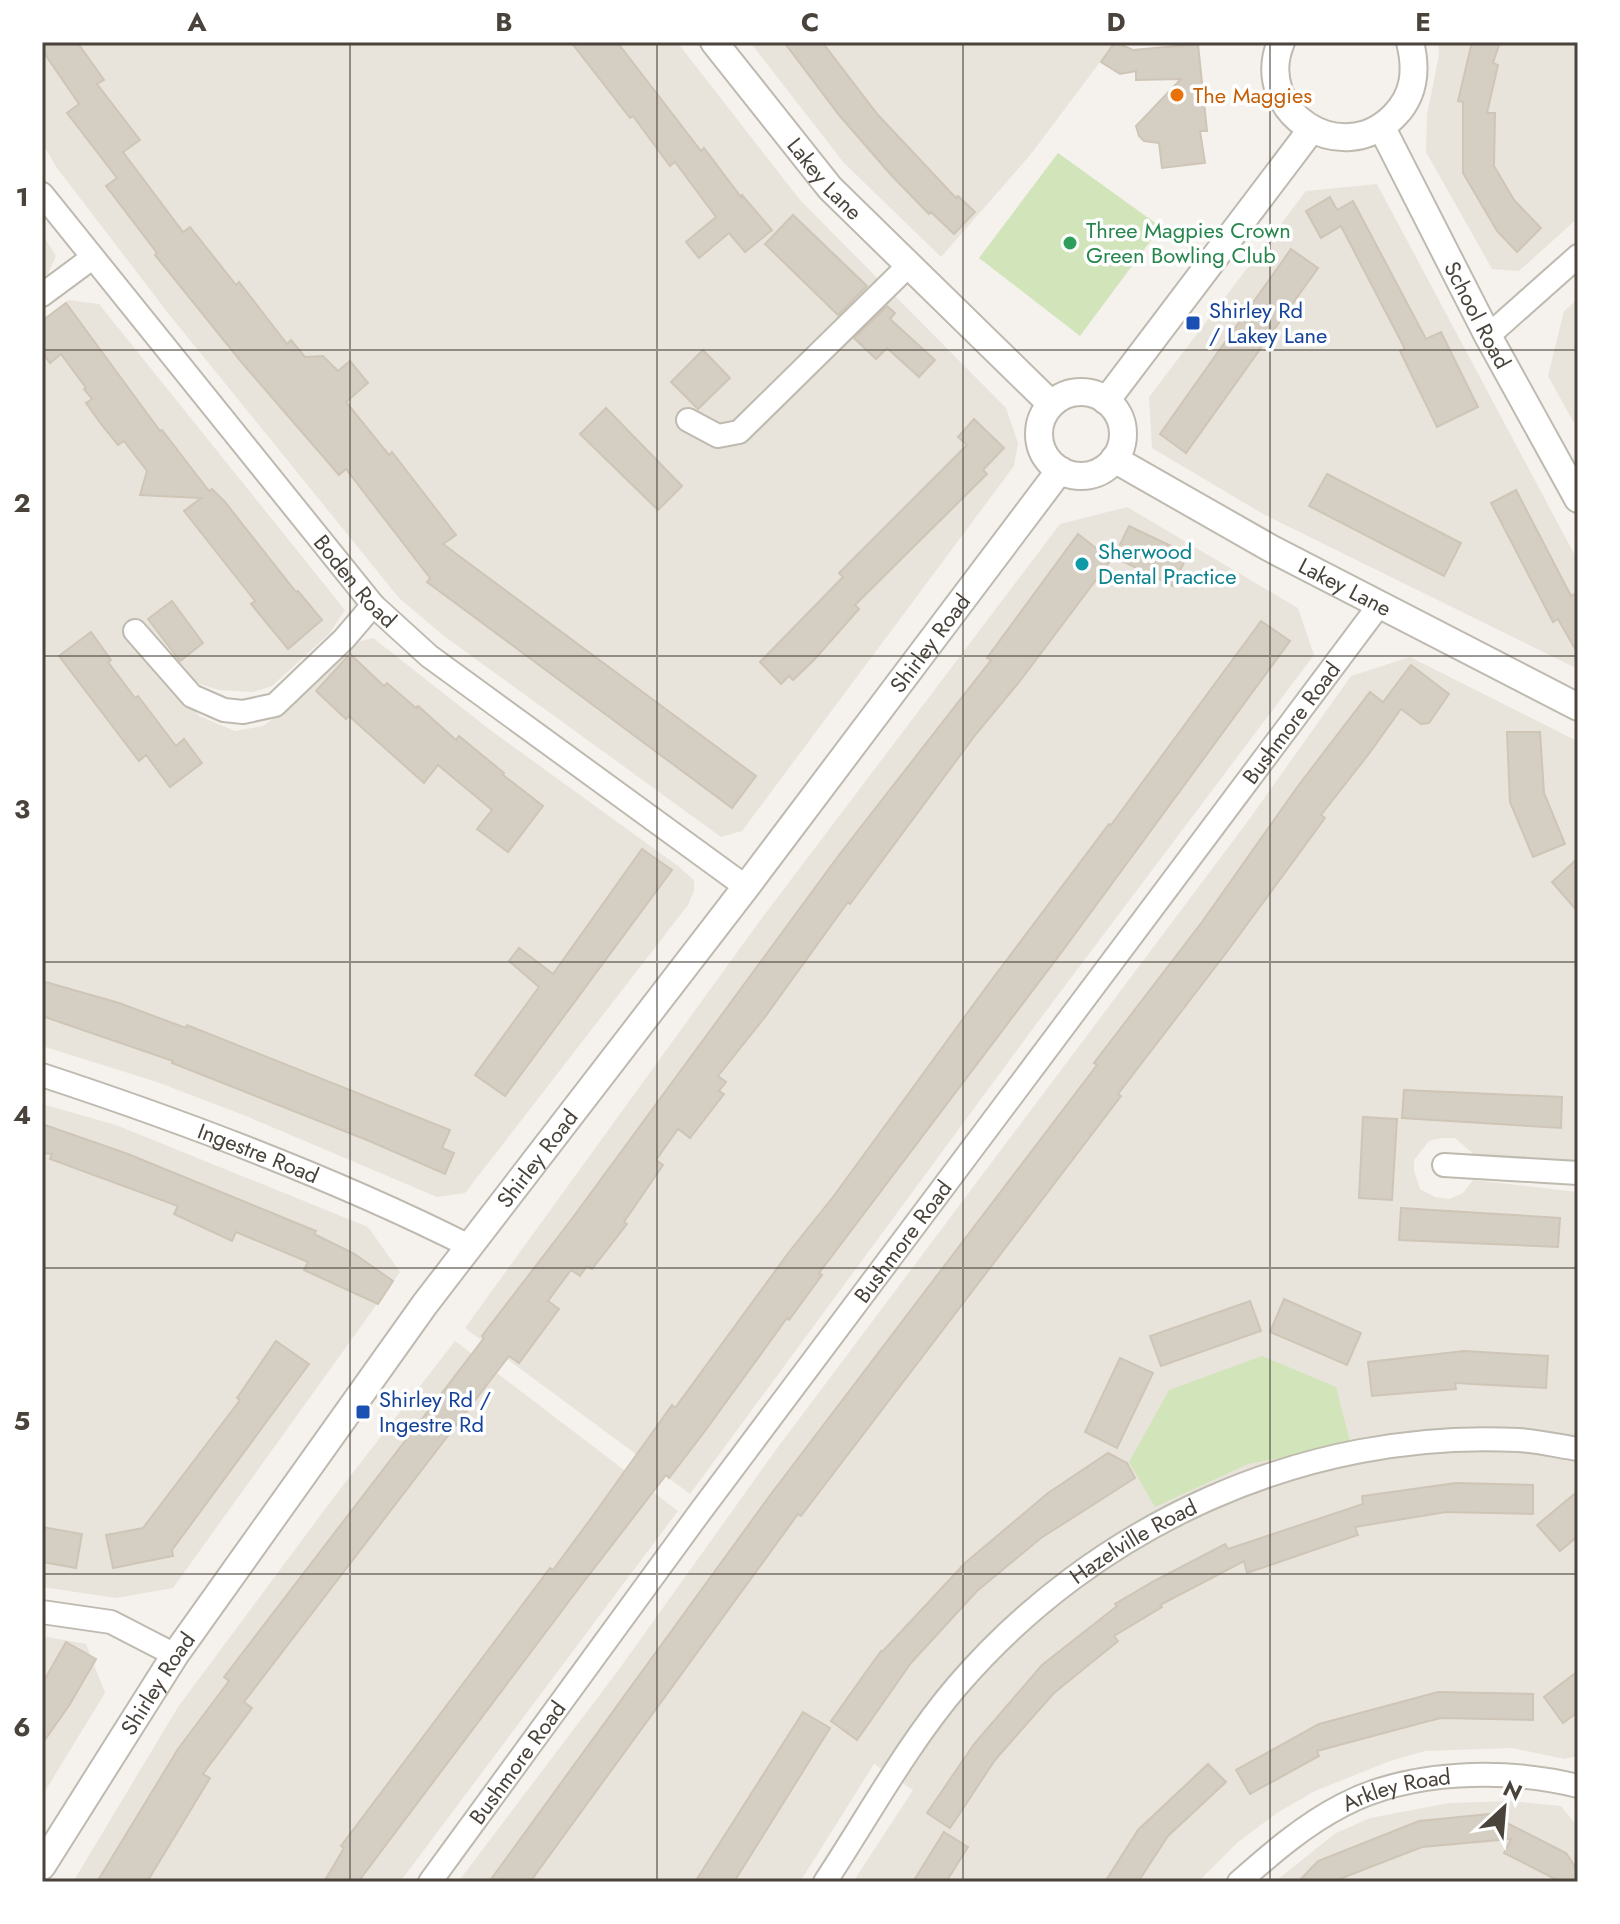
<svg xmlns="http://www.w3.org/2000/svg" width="1620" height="1924" font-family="Jost,sans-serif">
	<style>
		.residential { fill: #e8e4db }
		.green { fill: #d2e4ba }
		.building { fill: #d5cec3; stroke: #cfc5b7; stroke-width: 2 }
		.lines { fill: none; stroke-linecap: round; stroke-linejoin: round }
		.minor-casing { stroke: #bfbab0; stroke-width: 26 }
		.tertiary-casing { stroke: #bfbab0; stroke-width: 30 }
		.minor { stroke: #fff; stroke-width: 22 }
		.tertiary { stroke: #fff; stroke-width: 26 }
		.grid { fill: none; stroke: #49433b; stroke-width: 2; stroke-opacity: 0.55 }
		.food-dot { fill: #e8710a; stroke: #fff; stroke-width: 3 }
		.leisure-dot { fill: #2e9e5b; stroke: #fff; stroke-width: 3 }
		.transit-dot { fill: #1a4fb4; stroke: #fff; stroke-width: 3 }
		.culture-dot { fill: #0f9aa8; stroke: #fff; stroke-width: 3 }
		.labels { text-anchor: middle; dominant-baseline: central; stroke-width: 7; stroke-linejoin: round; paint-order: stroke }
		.food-label { font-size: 22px; fill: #c56008; stroke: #fff; text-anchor: start }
		.street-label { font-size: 22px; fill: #49433b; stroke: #fff }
		.leisure-label { font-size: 22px; fill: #27864d; stroke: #fff; text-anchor: start }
		.transit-label { font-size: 22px; fill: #164399; stroke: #fff; text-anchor: start }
		.culture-label { font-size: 22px; fill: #0d838f; stroke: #fff; text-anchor: start }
		.neatline { fill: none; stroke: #49433b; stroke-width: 3 }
		.grid-label { font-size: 26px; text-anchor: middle; font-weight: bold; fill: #49433b }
	</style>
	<rect width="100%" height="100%" fill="#f5f2ed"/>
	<g class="residential">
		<polygon points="42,42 677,42 800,200 1006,408 1018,443 1014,466 742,831 721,837 444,636 399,598 168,313 57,168 42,143"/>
		<polygon points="750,42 1115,42 1031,154 941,257 844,163"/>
		<polygon points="1438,42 1578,42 1578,218 1519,271 1492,269 1426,152 1427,115 1439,55"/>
		<polygon points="1377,184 1578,561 1578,669 1263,514 1152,448 1149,397 1306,191"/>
		<polygon points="42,233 56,256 48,274 42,278"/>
		<polygon points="1578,299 1578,430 1548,376 1564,311"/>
		<polygon points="69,300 99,304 345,610 329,634 272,686 253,692 219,690 197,683 142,619 125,629 199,716 235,731 263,726 291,706 354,643 373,638 493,732 678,866 694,880 694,891 688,905 465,1193 437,1197 246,1116 157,1082 42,1046 42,320"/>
		<polygon points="1127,507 1298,608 1314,655 1037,1023 690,1494 465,1328 759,922 1060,524"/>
		<polygon points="1410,657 1575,740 1578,749 1578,1162 1477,1157 1455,1138 1442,1138 1429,1141 1414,1160 1414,1171 1420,1189 1435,1197 1449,1199 1463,1193 1473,1180 1578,1192 1578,1756 1565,1759 1512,1748 1425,1751 1390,1761 1315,1791 1277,1813 1238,1842 1198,1882 853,1882 913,1790 874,1764 800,1882 458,1882 617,1672 778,1447 1248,821 1351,676"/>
		<polygon points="42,1104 116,1125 368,1227 400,1272 173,1588 116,1598 42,1587"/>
		<polygon points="455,1341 678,1511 400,1882 73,1882 178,1707 334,1497"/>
		<polygon points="42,1636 86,1644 105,1693 42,1796"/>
		<polygon points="1511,1801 1561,1806 1578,1827 1578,1882 1274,1882 1336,1833 1370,1818 1449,1803"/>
	</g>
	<g class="green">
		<polygon points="1058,153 1161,227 1080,336 979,258"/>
		<polygon points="1262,1356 1336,1387 1351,1445 1248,1464 1155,1507 1129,1462 1169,1390"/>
	</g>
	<g class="building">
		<polygon points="42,42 77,42 104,80 97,84 140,140 123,152 183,232 190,227 236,285 239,282 287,344 291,340 305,357 323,356 338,371 350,361 368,383 346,402 389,455 392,452 456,535 443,544 756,776 732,808 427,582 430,578 346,469 339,475 243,364 155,255 157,253 106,186 117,178 67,113 79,104 42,50"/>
		<polygon points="571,42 617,42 701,151 704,148 741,197 742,195 772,230 745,252 729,233 699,258 686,242 716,217 675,162 670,166 633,116 630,118"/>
		<polygon points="784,42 822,42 878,115 956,198 958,196 975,212 954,234 931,212 929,214 892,176 839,115"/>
		<polygon points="1115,42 1133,50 1198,44 1207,131 1200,131 1205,163 1162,168 1159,143 1144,141 1139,136 1136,126 1181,79 1136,80 1136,71 1120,74 1101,62"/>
		<polygon points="1472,42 1500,42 1493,63 1498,65 1487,113 1495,113 1494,166 1514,200 1541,228 1517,252 1497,231 1463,173 1463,102 1458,101"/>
		<polygon points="1330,197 1337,210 1353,201 1426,339 1441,332 1478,407 1437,427 1400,351 1405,349 1341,226 1321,238 1306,211"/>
		<polygon points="793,215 867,286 838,315 765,244"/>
		<polygon points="1291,249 1318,268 1186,453 1160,434"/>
		<polygon points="66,303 160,431 162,430 209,491 212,489 225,502 296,592 298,591 322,620 288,649 251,604 255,601 184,511 201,498 140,495 147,471 124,441 118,445 101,424 86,403 92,399 84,389 86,388 61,354 50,363 42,352 42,321"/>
		<polygon points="887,306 895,313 890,319 935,360 919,377 887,348 876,359 854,338"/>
		<polygon points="703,350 730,378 698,409 671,382"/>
		<polygon points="606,408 682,486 658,510 580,434"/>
		<polygon points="974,419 1004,448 983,470 987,474 855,605 859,609 814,660 793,680 789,676 781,684 760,662 843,577 839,573 967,445 958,437"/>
		<polygon points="1327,474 1461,543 1444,576 1309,506"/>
		<polygon points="1516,490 1571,596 1578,592 1578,654 1558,619 1553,622 1491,503"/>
		<polygon points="1129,526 1188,554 1173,586 1114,557"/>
		<polygon points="1078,534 1111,560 1020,681 976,734 850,904 848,902 765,1017 718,1076 726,1082 719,1091 724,1094 690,1138 678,1129 656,1160 663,1165 624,1222 627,1224 592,1269 587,1266 580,1276 571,1270 548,1301 559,1309 519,1363 509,1356 244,1702 252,1708 203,1774 210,1778 147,1882 97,1882 178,1749 229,1681 224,1677 484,1338 482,1336 571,1220 839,855 991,660 987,658"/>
		<polygon points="172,601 203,643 180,661 148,619"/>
		<polygon points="1261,621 1290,641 1061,953 819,1273 822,1275 789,1320 787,1318 705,1431 669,1478 666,1475 582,1584 358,1882 324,1882 344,1848 341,1846 550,1568 553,1570 592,1517 672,1405 675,1408 789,1252 833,1197 990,982 1109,824 1111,825"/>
		<polygon points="91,632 111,660 108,662 135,698 138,696 176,746 184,739 202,763 170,787 146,755 139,761 59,656"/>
		<polygon points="350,654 384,686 387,683 416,708 418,706 456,740 459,736 504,773 503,775 543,806 508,852 477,829 492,810 438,765 424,783 349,716 346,719 316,691"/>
		<polygon points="1411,665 1449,694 1429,723 1421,724 1401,709 1371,751 1321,815 1325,818 1226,953 1118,1094 1121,1096 801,1516 798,1514 530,1882 489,1882 771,1494 1097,1065 1094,1063 1202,922 1298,786 1370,692 1383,702"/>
		<polygon points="1507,732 1540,732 1544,793 1565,844 1533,857 1510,802"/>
		<polygon points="642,849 672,870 505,1096 475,1075 539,987 509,961 519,948 553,974"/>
		<polygon points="1578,858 1578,912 1552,882"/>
		<polygon points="42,981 119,1003 186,1028 187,1025 450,1130 442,1148 454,1153 445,1174 367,1140 172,1063 173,1061 42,1016"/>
		<polygon points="1404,1090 1562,1097 1561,1128 1402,1118"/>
		<polygon points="1363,1117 1397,1119 1392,1200 1359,1198"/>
		<polygon points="42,1124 128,1154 316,1231 314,1234 353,1253 393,1281 378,1304 304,1270 308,1262 236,1232 232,1241 174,1214 178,1206 50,1159 52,1154 42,1153"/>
		<polygon points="1401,1208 1560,1218 1558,1247 1399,1240"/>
		<polygon points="1284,1299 1361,1333 1347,1365 1270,1332"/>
		<polygon points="1250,1301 1261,1331 1161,1366 1150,1336"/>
		<polygon points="276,1341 309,1364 172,1550 173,1556 113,1568 106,1535 143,1528 240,1400 237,1398"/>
		<polygon points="1464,1351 1548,1356 1546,1388 1455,1383 1456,1389 1372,1396 1368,1362"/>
		<polygon points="1120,1358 1153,1373 1117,1448 1085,1432"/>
		<polygon points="1108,1453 1127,1463 1135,1478 1041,1538 977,1591 911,1663 857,1740 831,1721 881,1651 882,1652 965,1563 1048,1493"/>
		<polygon points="1456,1483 1533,1485 1533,1514 1446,1512 1355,1527 1358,1535 1247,1573 1244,1561 1160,1605 1162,1607 1114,1636 1118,1641 1054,1693 1016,1736 995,1760 950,1828 927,1813 974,1744 1042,1665 1117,1606 1115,1604 1152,1582 1225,1544 1228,1549 1363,1504 1362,1496"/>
		<polygon points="1578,1491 1578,1536 1560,1551 1537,1525"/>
		<polygon points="42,1527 82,1534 76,1568 42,1562"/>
		<polygon points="66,1642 96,1659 70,1704 42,1744 42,1684"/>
		<polygon points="1578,1671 1578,1712 1563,1723 1544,1697"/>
		<polygon points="1438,1692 1533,1694 1533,1720 1441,1718 1425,1722 1317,1751 1319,1756 1250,1794 1236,1770 1319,1724"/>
		<polygon points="803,1712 830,1728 734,1882 695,1882"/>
		<polygon points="1208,1764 1226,1782 1168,1836 1138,1882 1105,1882 1138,1830"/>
		<polygon points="1489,1814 1566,1853 1578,1871 1578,1882 1561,1882 1504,1853 1511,1839 1422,1847 1332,1882 1298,1882 1318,1861 1419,1821"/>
		<polygon points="944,1832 968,1847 946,1882 913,1882"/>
	</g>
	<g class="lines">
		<g class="minor-casing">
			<g id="minor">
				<path id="s1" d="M42 194 373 605 429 656 746 887"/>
				<polyline points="42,295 92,258"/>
				<polyline points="1488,336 1578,256"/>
				<polyline points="688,420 718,436 739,432 910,264"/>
				<polyline points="135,631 192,696 224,710 243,712 275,705 344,639 373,605"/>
				<path id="s2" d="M42 1075C188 1123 332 1177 469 1246"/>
				<polyline points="1444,1165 1578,1173"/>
				<polyline points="42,1612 111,1622 175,1655"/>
				<path id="s3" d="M430 1882 700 1512 1380 604"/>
				<path id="s4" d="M825 1882C868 1817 906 1746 957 1686 1095 1525 1305 1429 1518 1440 1538 1441 1558 1446 1578 1449"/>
				<path id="s5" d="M1239 1882C1272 1853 1304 1825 1343 1805 1410 1770 1505 1768 1578 1786"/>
			</g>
		</g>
		<g class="tertiary-casing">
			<g id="tertiary">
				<path id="s6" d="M714 42 830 188 1051 404"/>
				<path d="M1281 42C1252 112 1341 170 1394 116 1415 95 1417 70 1410 42"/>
				<path id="s7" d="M1382 128 1488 336 1578 499"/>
				<circle cx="1081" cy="434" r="42"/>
				<polyline points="1106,401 1311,130"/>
				<path id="s8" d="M1114 459 1270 548 1578 707"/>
				<path id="s9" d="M42 1866 175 1655 425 1304 746 887 1060 470"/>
			</g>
		</g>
		<use href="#minor" class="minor"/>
		<use href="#tertiary" class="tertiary"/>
	</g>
	<path class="grid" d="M350 42V1882M657 42V1882M963 42V1882M1270 42V1882M42 350H1578M42 656H1578M42 962H1578M42 1268H1578M42 1574H1578"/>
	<circle class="food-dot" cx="1177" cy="95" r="8"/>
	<circle class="leisure-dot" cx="1070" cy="243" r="8"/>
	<g class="transit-dot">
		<rect x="1185" y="315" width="16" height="16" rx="4"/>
		<rect x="355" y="1404" width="16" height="16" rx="4"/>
	</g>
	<circle class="culture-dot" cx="1082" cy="564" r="8"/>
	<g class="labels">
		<g class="food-label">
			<text x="1193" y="95">The Maggies</text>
		</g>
		<g class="street-label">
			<text stroke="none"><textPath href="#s6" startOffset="176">Lakey Lane</textPath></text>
			<text stroke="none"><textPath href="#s7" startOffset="210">School Road</textPath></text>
			<text stroke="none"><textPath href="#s1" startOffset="498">Boden Road</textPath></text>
			<text stroke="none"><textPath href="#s8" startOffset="264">Lakey Lane</textPath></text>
			<text stroke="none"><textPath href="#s9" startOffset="1512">Shirley Road</textPath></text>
			<text stroke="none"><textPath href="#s3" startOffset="1444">Bushmore Road</textPath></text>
			<text stroke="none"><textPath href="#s2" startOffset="230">Ingestre Road</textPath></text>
			<text stroke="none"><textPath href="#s9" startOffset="864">Shirley Road</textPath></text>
			<text stroke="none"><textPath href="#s3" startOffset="796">Bushmore Road</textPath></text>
			<text stroke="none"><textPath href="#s4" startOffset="466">Hazelville Road</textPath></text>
			<text stroke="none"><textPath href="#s9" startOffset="216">Shirley Road</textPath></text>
			<text stroke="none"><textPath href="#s3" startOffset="148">Bushmore Road</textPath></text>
			<text stroke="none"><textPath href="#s5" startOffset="186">Arkley Road</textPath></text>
		</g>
		<g class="leisure-label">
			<text x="1086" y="230">Three Magpies Crown<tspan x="1086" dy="25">Green Bowling Club</tspan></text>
		</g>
		<g class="transit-label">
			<text x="1209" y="310">Shirley Rd<tspan x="1209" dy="25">/ Lakey Lane</tspan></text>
			<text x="379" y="1399">Shirley Rd /<tspan x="379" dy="25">Ingestre Rd</tspan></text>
		</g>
		<g class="culture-label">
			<text x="1098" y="551">Sherwood<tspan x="1098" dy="25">Dental Practice</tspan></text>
		</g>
	</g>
	<rect width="1620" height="1924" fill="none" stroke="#ffffff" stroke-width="88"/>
	<g transform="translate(1504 1808) rotate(26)" stroke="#ffffff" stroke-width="6" paint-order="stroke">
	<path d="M0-6L14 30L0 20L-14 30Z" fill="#49433b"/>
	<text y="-12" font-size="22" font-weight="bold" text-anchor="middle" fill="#49433b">N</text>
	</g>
	<rect x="44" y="44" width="1532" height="1836" class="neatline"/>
	<g class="grid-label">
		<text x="197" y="31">A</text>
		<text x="504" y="31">B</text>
		<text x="810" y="31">C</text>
		<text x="1116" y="31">D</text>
		<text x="1423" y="31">E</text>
		<text x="22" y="206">1</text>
		<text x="22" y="512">2</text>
		<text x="22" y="818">3</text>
		<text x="22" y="1124">4</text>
		<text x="22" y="1430">5</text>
		<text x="22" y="1736">6</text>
	</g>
</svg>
